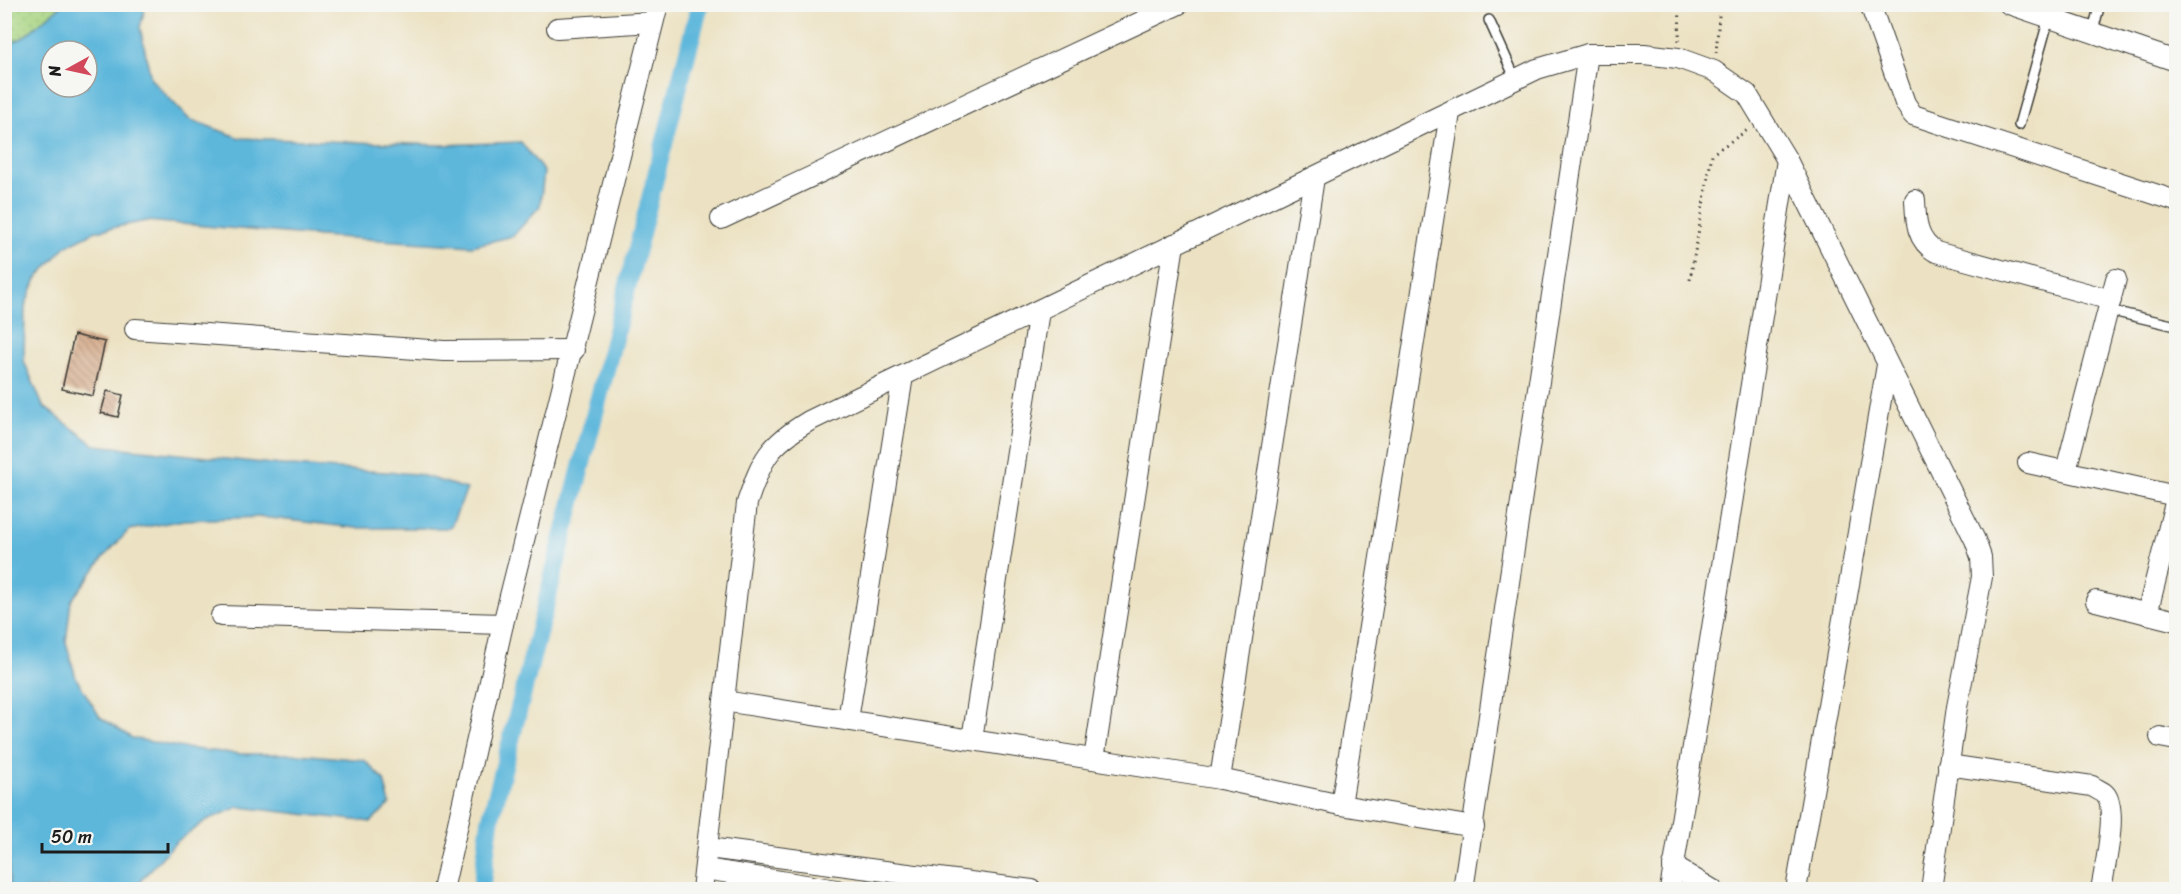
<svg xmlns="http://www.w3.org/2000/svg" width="2181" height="894" font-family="Sriracha,sans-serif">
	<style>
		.grass { fill: url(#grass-dots); stroke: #62784f; stroke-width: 1.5 }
		.water { fill: #5db7db; stroke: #3c6a7c; stroke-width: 1.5; fill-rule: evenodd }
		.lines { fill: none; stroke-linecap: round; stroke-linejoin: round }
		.canal { stroke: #5db7db; stroke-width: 18 }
		.building { fill: url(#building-back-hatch) }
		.service-casing { stroke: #3b3a35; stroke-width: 12 }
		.minor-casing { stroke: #3b3a35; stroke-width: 22 }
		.path { stroke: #3b3a35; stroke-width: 3; stroke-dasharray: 1.5 4.5; stroke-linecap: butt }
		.service { stroke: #fff; stroke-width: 9 }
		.minor { stroke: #fff; stroke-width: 20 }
	</style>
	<defs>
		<pattern id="grass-dots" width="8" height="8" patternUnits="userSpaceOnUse" patternTransform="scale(1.5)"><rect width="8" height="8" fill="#a8d582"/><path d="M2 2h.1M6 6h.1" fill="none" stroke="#90b670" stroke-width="1.8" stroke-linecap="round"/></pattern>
		<pattern id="building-back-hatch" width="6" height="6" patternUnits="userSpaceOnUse" patternTransform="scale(1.5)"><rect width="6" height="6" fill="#d5ab8a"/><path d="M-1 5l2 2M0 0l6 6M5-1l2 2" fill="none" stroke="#ac8a70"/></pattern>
	</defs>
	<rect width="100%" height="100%" fill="#f6f6f2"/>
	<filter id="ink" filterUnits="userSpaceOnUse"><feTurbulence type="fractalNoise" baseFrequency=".0167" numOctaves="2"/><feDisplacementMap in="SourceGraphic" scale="12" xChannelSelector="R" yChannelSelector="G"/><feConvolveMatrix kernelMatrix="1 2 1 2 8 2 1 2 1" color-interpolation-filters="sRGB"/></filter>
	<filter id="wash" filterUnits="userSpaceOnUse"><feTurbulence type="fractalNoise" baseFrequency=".008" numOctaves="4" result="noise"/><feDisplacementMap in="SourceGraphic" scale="24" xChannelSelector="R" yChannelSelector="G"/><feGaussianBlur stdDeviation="1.35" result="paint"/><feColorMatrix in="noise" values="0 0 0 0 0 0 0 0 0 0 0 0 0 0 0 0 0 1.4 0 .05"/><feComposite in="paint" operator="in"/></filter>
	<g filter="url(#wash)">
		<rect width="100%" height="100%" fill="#ece2c3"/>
		<polygon class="grass" points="4,5 62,5 22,38 5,46"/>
		<path class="water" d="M62 5H146L140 27 151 79 189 119 240 138 442 145 521 142 544 172 540 206 513 236 472 246 319 236 146 221 96 231 66 246 36 279 25 306 24 361 43 406 95 445 291 466 417 474 467 489 450 528H355L262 517 184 520 129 530 104 557 71 601 66 642 76 678 100 717 132 738 183 748 242 754H300L364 760 384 780 390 804 371 822 239 807 207 820 176 842 141 880 138 889H9V833L4 820 5 46 22 38ZM51 51H87V87H51Z"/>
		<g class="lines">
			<polyline class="canal" points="481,890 490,821 700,4"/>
		</g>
		<g id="blocks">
			<g class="building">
				<polygon points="74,335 105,342 93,396 62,389"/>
				<polygon points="107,391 123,395 118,417 101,413"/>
			</g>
		</g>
	</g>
	<g filter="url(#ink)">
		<use href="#blocks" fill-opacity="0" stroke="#3b3a35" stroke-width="1.5"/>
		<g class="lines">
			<g class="service-casing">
				<g id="service">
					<polyline points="1489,20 1516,80"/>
					<polyline points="2092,34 2100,4"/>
					<polyline points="2019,125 2049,18"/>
					<polyline points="2108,310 2176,326"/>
				</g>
			</g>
			<g class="minor-casing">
				<g id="minor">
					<polyline points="1870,4 1905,103 1913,115 2176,201"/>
					<polyline points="2009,4 2176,61"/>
					<polyline points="557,28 653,22"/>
					<path d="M1915 200C1916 221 1916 240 1936 252L2111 300"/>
					<polyline points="721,219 1179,4"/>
					<polyline points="135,329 444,351 574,350"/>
					<polyline points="2028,463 2176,496"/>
					<polyline points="2066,470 2116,279"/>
					<polyline points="2096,601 2176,621"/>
					<polyline points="2147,614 2176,499"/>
					<polyline points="221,616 503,624"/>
					<polyline points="724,701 1220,779 1341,805 1474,827"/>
					<polyline points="848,720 903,376"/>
					<polyline points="2160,737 2176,740"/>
					<polyline points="972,739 1039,311"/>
					<polyline points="1094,759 1174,244"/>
					<path d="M1948 765 2092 786C2096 789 2102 791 2105 794 2119 809 2104 870 2101 890"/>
					<polyline points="1220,779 1314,178"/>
					<polyline points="1341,805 1450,113"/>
					<polyline points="708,848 1032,890"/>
					<polyline points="1673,866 1713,890"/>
					<polyline points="705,869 837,890"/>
					<polyline points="443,890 503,624 658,4"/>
					<path d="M702 890 747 503C762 458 769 445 809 421L1537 69 1588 54H1644L1678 58 1714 71 1747 94 1787 160 1975 540 1981 557 1982 577 1957 707 1931 890"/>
					<polyline points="1463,890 1588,54"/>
					<polyline points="1670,890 1787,160"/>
					<polyline points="1796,890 1887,365"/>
				</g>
			</g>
			<g class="path">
				<polyline points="1679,41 1680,4"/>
				<polyline points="1716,53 1720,4"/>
				<polyline points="1690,280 1712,154 1749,129"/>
			</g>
			<use href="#service" class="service"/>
			<use href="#minor" class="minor"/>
		</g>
	</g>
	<rect width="2181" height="894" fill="none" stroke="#f6f6f2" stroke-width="24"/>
	<g transform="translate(69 69) rotate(262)"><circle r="28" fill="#f6f6f2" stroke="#9f9f9c" stroke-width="1.5"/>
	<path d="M0-4.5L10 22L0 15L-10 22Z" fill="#d1495b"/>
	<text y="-9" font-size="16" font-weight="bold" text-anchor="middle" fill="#1c1c1c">N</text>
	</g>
	<path d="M42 843v9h126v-9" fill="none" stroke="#1c1c1c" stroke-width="3"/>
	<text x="51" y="843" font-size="18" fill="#1c1c1c" stroke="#f6f6f2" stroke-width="4.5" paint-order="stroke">50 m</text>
</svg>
